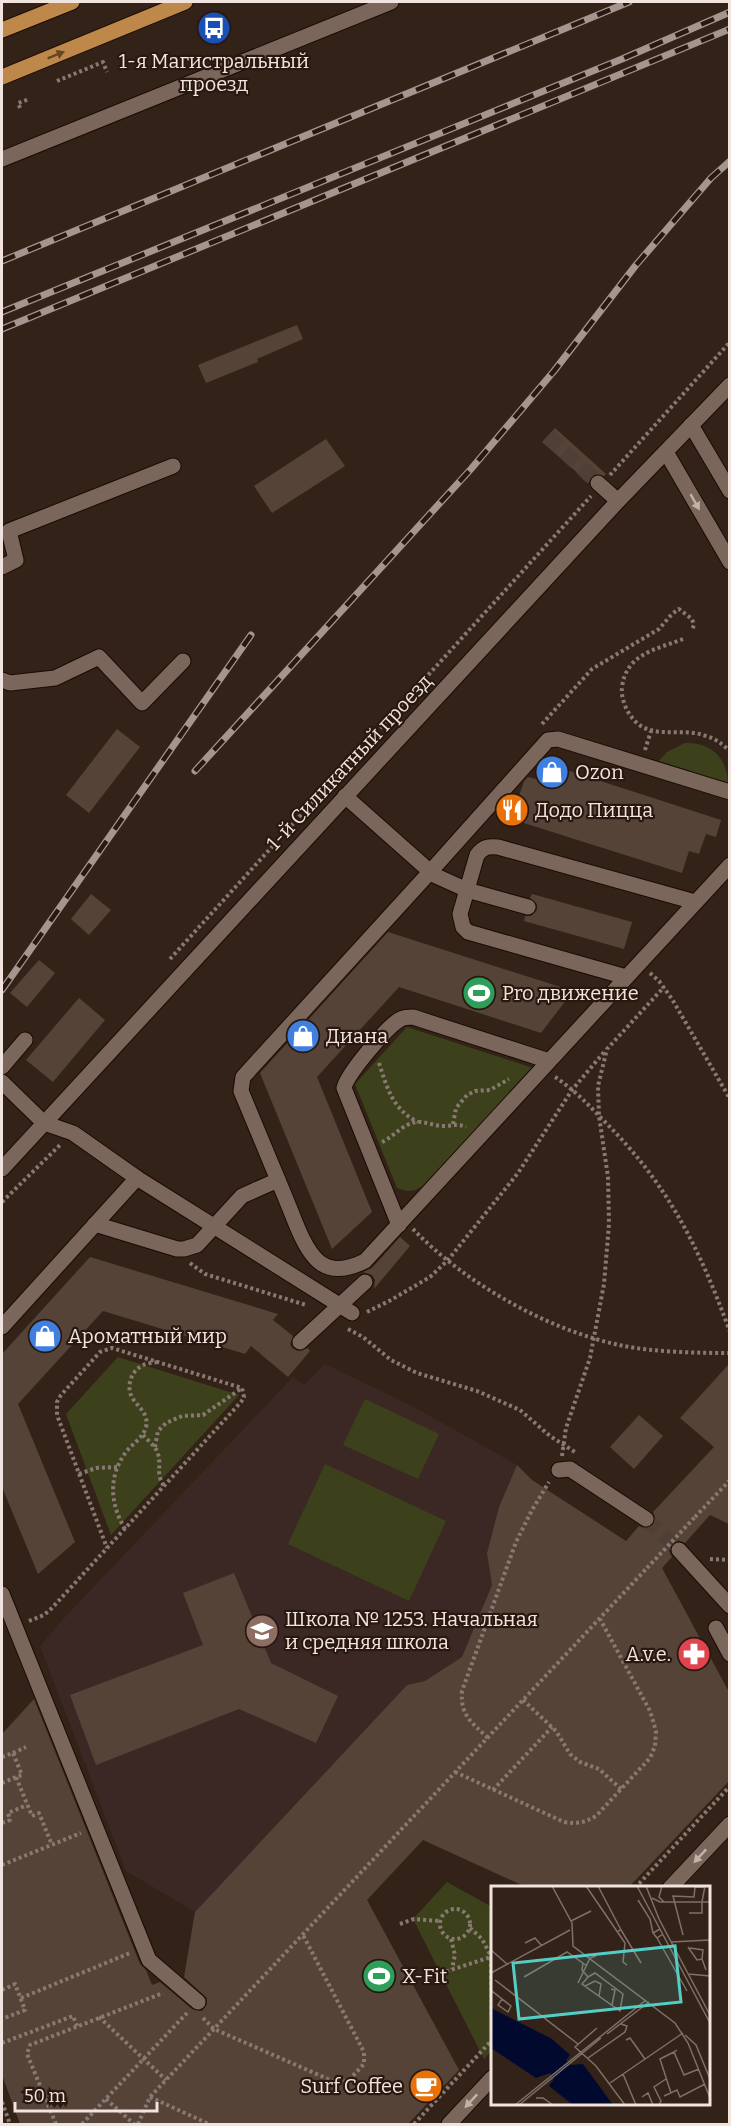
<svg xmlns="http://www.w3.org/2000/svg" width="731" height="2126" font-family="Bitter,serif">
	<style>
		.education { fill: #3b2824 }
		.green { fill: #3c411b }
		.building { fill: #564338 }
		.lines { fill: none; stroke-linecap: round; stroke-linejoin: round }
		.minor-tunnel { stroke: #503f36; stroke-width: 15; stroke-dasharray: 15 8; stroke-linecap: butt }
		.minor-casing { stroke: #1a0b04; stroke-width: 17 }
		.major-casing { stroke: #1a0b04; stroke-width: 17 }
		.path { stroke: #887971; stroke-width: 4; stroke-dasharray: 3 3; stroke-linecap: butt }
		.minor { stroke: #7b665b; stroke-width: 15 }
		.major { stroke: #bd8849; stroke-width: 15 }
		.rail-casing { stroke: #a4958e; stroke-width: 7 }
		.rail { stroke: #29180f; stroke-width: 4.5; stroke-dasharray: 14; stroke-linecap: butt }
		.path-bridge { stroke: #887971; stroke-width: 4; stroke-dasharray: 3 3; stroke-linecap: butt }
		.oneway { fill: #644526 }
		.oneway2 { fill: #c2b2aa }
		.labels { text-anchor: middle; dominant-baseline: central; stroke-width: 4.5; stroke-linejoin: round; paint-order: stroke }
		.poi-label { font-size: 20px; fill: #f1e4de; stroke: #29180f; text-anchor: start }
		.street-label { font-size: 20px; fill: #f1e4de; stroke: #29180f }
		.inset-road { fill: none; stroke: #7f7067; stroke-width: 1.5 }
		.view { fill: #54cdc7; fill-opacity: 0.15; stroke: #54cdc7; stroke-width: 3 }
		.inset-edge { fill: none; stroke: #f1e4de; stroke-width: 3 }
	</style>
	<rect width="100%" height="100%" fill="#332218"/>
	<polygon class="education" points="325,1364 414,1407 517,1465 499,1507 487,1553 492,1585 462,1657 425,1681 407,1685 195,1912 126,1871 40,1646 65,1617 293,1377 304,1385"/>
	<g class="green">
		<path d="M685 743C710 742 727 757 728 783L659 761 667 752Z"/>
		<path d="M407 1027 533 1068 425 1184C416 1192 408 1193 397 1188L355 1084Z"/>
		<polygon points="118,1357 239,1395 111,1535 66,1414"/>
		<polygon points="365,1399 439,1434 418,1479 343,1445"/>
		<polygon points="325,1464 446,1521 409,1601 288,1544"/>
		<polygon points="447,1882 492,1907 492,2050 484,2059 413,1919"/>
	</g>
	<g class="building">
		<polygon points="297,325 303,339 257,359 258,362 206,383 198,365"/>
		<polygon points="555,428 606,474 604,476 594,474 590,477 589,483 542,442"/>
		<polygon points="326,439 345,466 272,513 254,486"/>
		<polygon points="117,729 140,747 89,813 66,795"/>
		<polygon points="542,762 721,820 716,837 706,834 699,854 689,851 682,873 502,816 507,800 513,794 519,796 524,781 528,777 536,779"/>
		<polygon points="91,894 111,910 89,935 71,919"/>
		<polygon points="532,894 632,922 624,949 524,921 525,916 531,916 537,910 537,904 530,898"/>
		<polygon points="388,932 573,991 541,1033 399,987 317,1077 372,1212 332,1249 260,1073"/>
		<polygon points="39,960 55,973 27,1007 10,993"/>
		<polygon points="79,998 105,1020 53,1082 26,1060"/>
		<polygon points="400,1237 410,1246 374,1289 375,1280 372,1275 363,1272 357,1275 372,1268"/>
		<polygon points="90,1257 278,1314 273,1320 293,1336 290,1344 292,1348 298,1351 308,1348 310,1351 288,1377 251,1346 245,1354 103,1311 18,1404 75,1542 38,1574 2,1487 2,1354"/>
		<polygon points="729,1364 729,1524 710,1515 685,1543 678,1540 672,1543 669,1551 672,1557 662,1568 729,1692 729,1781 629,1887 526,1887 423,1840 367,1900 459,2070 408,2124 20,2124 2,2075 2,1734 34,1699 140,1964 146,1970 152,1985 160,1982 192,2009 202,2011 207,2004 207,1998 184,1977 195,1912 407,1685 425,1681 462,1657 492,1585 487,1553 499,1507 517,1465 532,1480 626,1541 639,1526 646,1529 654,1525 656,1519 653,1512 714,1447 680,1418"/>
		<polygon points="639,1415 663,1436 634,1469 610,1447"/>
		<polygon points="234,1573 271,1663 338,1696 316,1743 239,1709 96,1765 70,1695 203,1645 183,1593"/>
	</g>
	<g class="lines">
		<g class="minor-tunnel">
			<polyline points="548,436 598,483"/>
			<polyline points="646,1519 679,1550"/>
		</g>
		<g class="minor-casing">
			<g id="minor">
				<polyline points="2,159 391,2"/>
				<polyline points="691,425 730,491"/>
				<polyline points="666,452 730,562"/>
				<polyline points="598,483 618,501"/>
				<polyline points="2,567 16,560 9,531 173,466"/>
				<polyline points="2,680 10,683 55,678 99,657 142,703 183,661"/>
				<polyline points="345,796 434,875 467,890 528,907"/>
				<path d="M626 977 468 932 463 927 460 914 477 855C483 847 488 846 498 847L695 902"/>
				<polyline points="2,1067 25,1040"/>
				<polyline points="2,1082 44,1123 73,1133 137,1178 352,1313"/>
				<polyline points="2,1169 618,501 730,385"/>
				<path d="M278 1180C284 1194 290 1209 296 1224 310 1259 325 1281 365 1261L730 865"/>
				<polyline points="95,1224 177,1249 184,1249 197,1245 242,1196 278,1180 241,1091 243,1077 430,872 548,740 558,739 730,792"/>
				<path d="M399 1225 344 1088C347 1074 386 1028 399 1020 404 1017 407 1017 413 1017L549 1061"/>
				<polyline points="2,1327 137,1178"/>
				<polyline points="300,1342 365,1282"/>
				<polyline points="559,1470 570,1469 646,1519"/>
				<polyline points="679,1550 730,1606"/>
				<polyline points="2,1594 149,1960 198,2002"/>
				<polyline points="716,1628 730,1654"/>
				<polyline points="670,1888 730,1824"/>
				<polyline points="449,2124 492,2078"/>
			</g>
		</g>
		<g class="major-casing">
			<g id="major">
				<polyline points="2,30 72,2"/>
				<polyline points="2,77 185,2"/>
			</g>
		</g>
		<g class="path">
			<polyline points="57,81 103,62 107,72"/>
			<polyline points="20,108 18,103 30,99"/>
			<polyline points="610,475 730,342"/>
			<path d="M683 639C657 649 625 654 622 688 621 695 624 704 627 710 646 745 677 725 706 736 716 739 722 744 730 751"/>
			<polyline points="542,724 592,669 659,629 672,614 679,609 692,619 694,625 692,630"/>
			<polyline points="645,750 651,731"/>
			<polyline points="170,959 591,496"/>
			<polyline points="650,973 659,981 672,999 730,1099"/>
			<path d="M379 1063C387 1088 393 1110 418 1122"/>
			<path d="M555 1077C573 1089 588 1104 603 1120 668 1184 699 1247 730 1332"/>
			<polyline points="453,1124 456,1108 467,1095 475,1091 490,1090 509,1079"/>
			<path d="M382 1142C395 1136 404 1122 419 1122 427 1122 435 1126 443 1126 452 1126 457 1123 466 1127"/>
			<polyline points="2,1202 61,1144"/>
			<path d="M413 1229C466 1284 549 1331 624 1346 654 1352 698 1353 730 1353"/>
			<polyline points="190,1263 205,1274 306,1305"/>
			<polyline points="367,1312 391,1300 430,1277 448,1260 518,1173 572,1090 605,1051"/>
			<polyline points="348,1329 363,1337 391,1360 417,1373 477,1391 520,1410 550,1436 575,1452"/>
			<path d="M143 1435C148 1441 156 1446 158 1454 162 1467 155 1473 164 1486"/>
			<polyline points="155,1447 158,1431 166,1423 182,1416 203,1415 242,1388"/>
			<polyline points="562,1456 566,1428 590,1358 604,1284 609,1224 608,1177 599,1116 598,1086 607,1049 664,987"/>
			<polyline points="79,1474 96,1468 117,1467"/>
			<polyline points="695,1517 730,1480"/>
			<path d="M125 1529C110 1504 108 1476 126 1452 133 1443 143 1438 146 1427 149 1414 139 1408 133 1399 126 1389 130 1373 140 1367 145 1363 152 1363 158 1362"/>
			<polyline points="710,1559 730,1560"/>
			<polyline points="29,1621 44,1615 52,1608 241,1402 244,1397 242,1388 112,1348 100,1352 61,1395 57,1402 57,1415 107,1548"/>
			<polyline points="523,1700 556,1731 570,1754 580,1762 599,1769 621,1789"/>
			<path d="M488 1738C471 1722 460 1715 462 1691L516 1542 532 1510 549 1482"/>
			<polyline points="13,1753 26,1747"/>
			<polyline points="2,1757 13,1753 22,1775 16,1777 32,1816 39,1813 52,1845"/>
			<path d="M455 1772 564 1822C577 1824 584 1823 596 1816L650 1758 655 1746 656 1731 650 1711 600 1619"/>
			<polyline points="2,1783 16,1777"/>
			<polyline points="493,1790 552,1727"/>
			<polyline points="2,1823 10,1820 8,1813 27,1805"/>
			<polyline points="2,1865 81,1833"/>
			<polyline points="635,1888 730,1786"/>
			<circle cx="455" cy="1924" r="15"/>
			<polyline points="400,1924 414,1919 440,1921"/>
			<polyline points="470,1928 482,1939 492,1958"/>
			<polyline points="451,1939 455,1955 452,1969"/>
			<polyline points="429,1977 491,1957 492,2035"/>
			<polyline points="2,1990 15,1984 25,2010 2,2019"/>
			<polyline points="21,1998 130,1953"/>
			<polyline points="99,2017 166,2080"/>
			<polyline points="203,2018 214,2029 328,2079 336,2082 348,2081 364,2064 364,2052 303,1935"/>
			<polyline points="2,2043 73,2016 77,2026"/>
			<polyline points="150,2097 209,2124"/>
			<polyline points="106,2099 134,2124"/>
			<polyline points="2,2102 10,2124"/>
			<polyline points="56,2124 27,2054 30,2045 163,1993"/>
			<polyline points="82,2124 187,2013"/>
			<polyline points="138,2124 150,2097 647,1568"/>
			<polyline points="414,2124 492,2040"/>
		</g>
		<use href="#minor" class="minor"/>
		<use href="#major" class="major"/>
		<g class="rail-casing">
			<g id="rail">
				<polyline points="2,261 629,2"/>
				<polyline points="2,312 622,59 730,12"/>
				<polyline points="2,329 730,29"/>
				<polyline points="195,771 471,469 554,371 636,265 711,178 730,161"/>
				<polyline points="2,990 251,635"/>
			</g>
		</g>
		<use href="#rail" class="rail"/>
		<polyline class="path-bridge" points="647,1568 695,1517"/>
	</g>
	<defs><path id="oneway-solid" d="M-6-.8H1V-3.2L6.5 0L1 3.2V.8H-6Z" transform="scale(1.5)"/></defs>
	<use class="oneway" href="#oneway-solid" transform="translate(56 55) rotate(-22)"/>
	<g class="oneway2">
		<use href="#oneway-solid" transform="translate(695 502) rotate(60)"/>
		<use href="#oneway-solid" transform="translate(700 1856) rotate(133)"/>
		<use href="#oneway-solid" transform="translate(471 2101) rotate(133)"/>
	</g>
	<defs>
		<g id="bus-disc" transform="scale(1.725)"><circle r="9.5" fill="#1a4fb4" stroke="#29180f"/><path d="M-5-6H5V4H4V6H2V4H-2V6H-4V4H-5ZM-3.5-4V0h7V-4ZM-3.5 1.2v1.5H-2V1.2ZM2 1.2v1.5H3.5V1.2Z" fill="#fff"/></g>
		<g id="shop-disc" transform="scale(1.725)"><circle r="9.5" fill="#3f7fe0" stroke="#29180f"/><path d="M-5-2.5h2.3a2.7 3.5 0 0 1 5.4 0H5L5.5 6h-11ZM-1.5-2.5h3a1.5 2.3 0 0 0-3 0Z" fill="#fff"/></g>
		<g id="restaurant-disc" transform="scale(1.725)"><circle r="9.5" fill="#e8710a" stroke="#29180f"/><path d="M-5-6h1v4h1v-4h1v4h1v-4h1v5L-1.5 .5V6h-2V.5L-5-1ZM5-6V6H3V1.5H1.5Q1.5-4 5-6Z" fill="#fff"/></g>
		<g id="stadium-disc" transform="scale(1.725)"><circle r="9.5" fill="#2e9e5b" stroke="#29180f"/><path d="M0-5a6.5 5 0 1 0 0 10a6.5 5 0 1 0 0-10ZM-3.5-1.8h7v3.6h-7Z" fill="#fff"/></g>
		<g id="school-disc" transform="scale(1.725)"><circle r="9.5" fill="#8d6e63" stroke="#29180f"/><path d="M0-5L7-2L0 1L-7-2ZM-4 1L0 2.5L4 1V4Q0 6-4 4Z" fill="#fff"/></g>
		<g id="pharmacy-disc" transform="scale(1.725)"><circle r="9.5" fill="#e0444e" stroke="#29180f"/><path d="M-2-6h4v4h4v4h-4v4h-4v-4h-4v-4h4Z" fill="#fff"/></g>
		<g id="cafe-disc" transform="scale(1.725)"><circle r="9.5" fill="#e8710a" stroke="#29180f"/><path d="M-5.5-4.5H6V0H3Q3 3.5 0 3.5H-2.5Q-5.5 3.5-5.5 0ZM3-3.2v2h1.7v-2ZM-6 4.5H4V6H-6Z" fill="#fff"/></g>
	</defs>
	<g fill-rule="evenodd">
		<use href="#bus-disc" x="214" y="28"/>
		<use href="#shop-disc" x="552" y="772"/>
		<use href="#restaurant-disc" x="512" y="810"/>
		<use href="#stadium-disc" x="479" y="993"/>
		<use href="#shop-disc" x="303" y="1036"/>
		<use href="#shop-disc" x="45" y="1336"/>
		<use href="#school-disc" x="262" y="1631"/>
		<use href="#pharmacy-disc" x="694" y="1654"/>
		<use href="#stadium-disc" x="379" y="1976"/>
		<use href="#cafe-disc" x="426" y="2086"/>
	</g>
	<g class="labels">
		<g class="poi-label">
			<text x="214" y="61" text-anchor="middle">1-я Магистральный<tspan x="214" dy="23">проезд</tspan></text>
			<text x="575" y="772">Ozon</text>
			<text x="535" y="810">Додо Пицца</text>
			<text x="502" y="993">Pro движение</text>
			<text x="326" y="1036">Диана</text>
			<text x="68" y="1336">Ароматный мир</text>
			<text x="285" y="1619">Школа № 1253. Начальная<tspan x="285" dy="23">и средняя школа</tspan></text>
			<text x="671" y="1654" text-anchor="end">A.v.e.</text>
			<text x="402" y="1976">X-Fit</text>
			<text x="403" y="2086" text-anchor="end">Surf Coffee</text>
		</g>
		<g class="street-label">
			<text transform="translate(349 762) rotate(-47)">1-й Силикатный проезд</text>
		</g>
	</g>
	<g transform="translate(491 1886)">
		<rect width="219" height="219" fill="#332218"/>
		<path d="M0 122 61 153 79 169 75 174 80 179 92 178 122 219H82L58 200 63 193 59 187 45 192 0 162Z" fill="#01092e"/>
		<path class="inset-road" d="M61 0 81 37 82 60 184 137 197 157 219 212M95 0 134 57 132 76 136 79M107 0 130 44 127 45M146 0 219 137M155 0 168 33 219 129M171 0 168 11 173 16M161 12 169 16H211L214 0M147 14 159 33 162 47M198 27H211V16H219M80 35 100 25M169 43 162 47 166 52 172 48M130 44 150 77M192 49 182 10 203 11 204 1H214M166 52 196 105M180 56 219 54M34 57 44 52 51 60M197 61 206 74 211 73 215 84M199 62 212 64 211 73M0 64 16 78M92 77 91 84 97 91 104 87 132 108 129 125 91 98 97 91M0 87 79 44M197 88 219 90M33 91 76 66 96 80M4 94 87 158M87 97 99 72 105 70M94 100 104 95 110 98 108 110M120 103 124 104 121 119M0 105 2 106 20 120 17 126 7 119 11 113M106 142 84 161 105 180 134 219M116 148 158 116M194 149 205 159 219 193M135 154 139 152 154 173M186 164 183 166 193 189 208 183M97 172 134 146 136 140 130 138M132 188 145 219M119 197 192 147M180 207 169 173 183 166M173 210 186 204 189 211 214 198M151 211 157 207 162 219M45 212H52L62 219M24 219 155 114M28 219 110 152M168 219 170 215 163 201 175 193"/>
		<path class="view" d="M184 60 190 116 28 133 22 77Z"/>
		<rect width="219" height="219" class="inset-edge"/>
	</g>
	<rect width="731" height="2126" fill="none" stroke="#f1e4de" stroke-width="6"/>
	<path d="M15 2102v9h142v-9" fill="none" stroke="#f1e4de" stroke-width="3"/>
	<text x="24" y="2102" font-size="18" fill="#f1e4de" stroke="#29180f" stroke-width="4.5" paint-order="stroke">50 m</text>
</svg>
